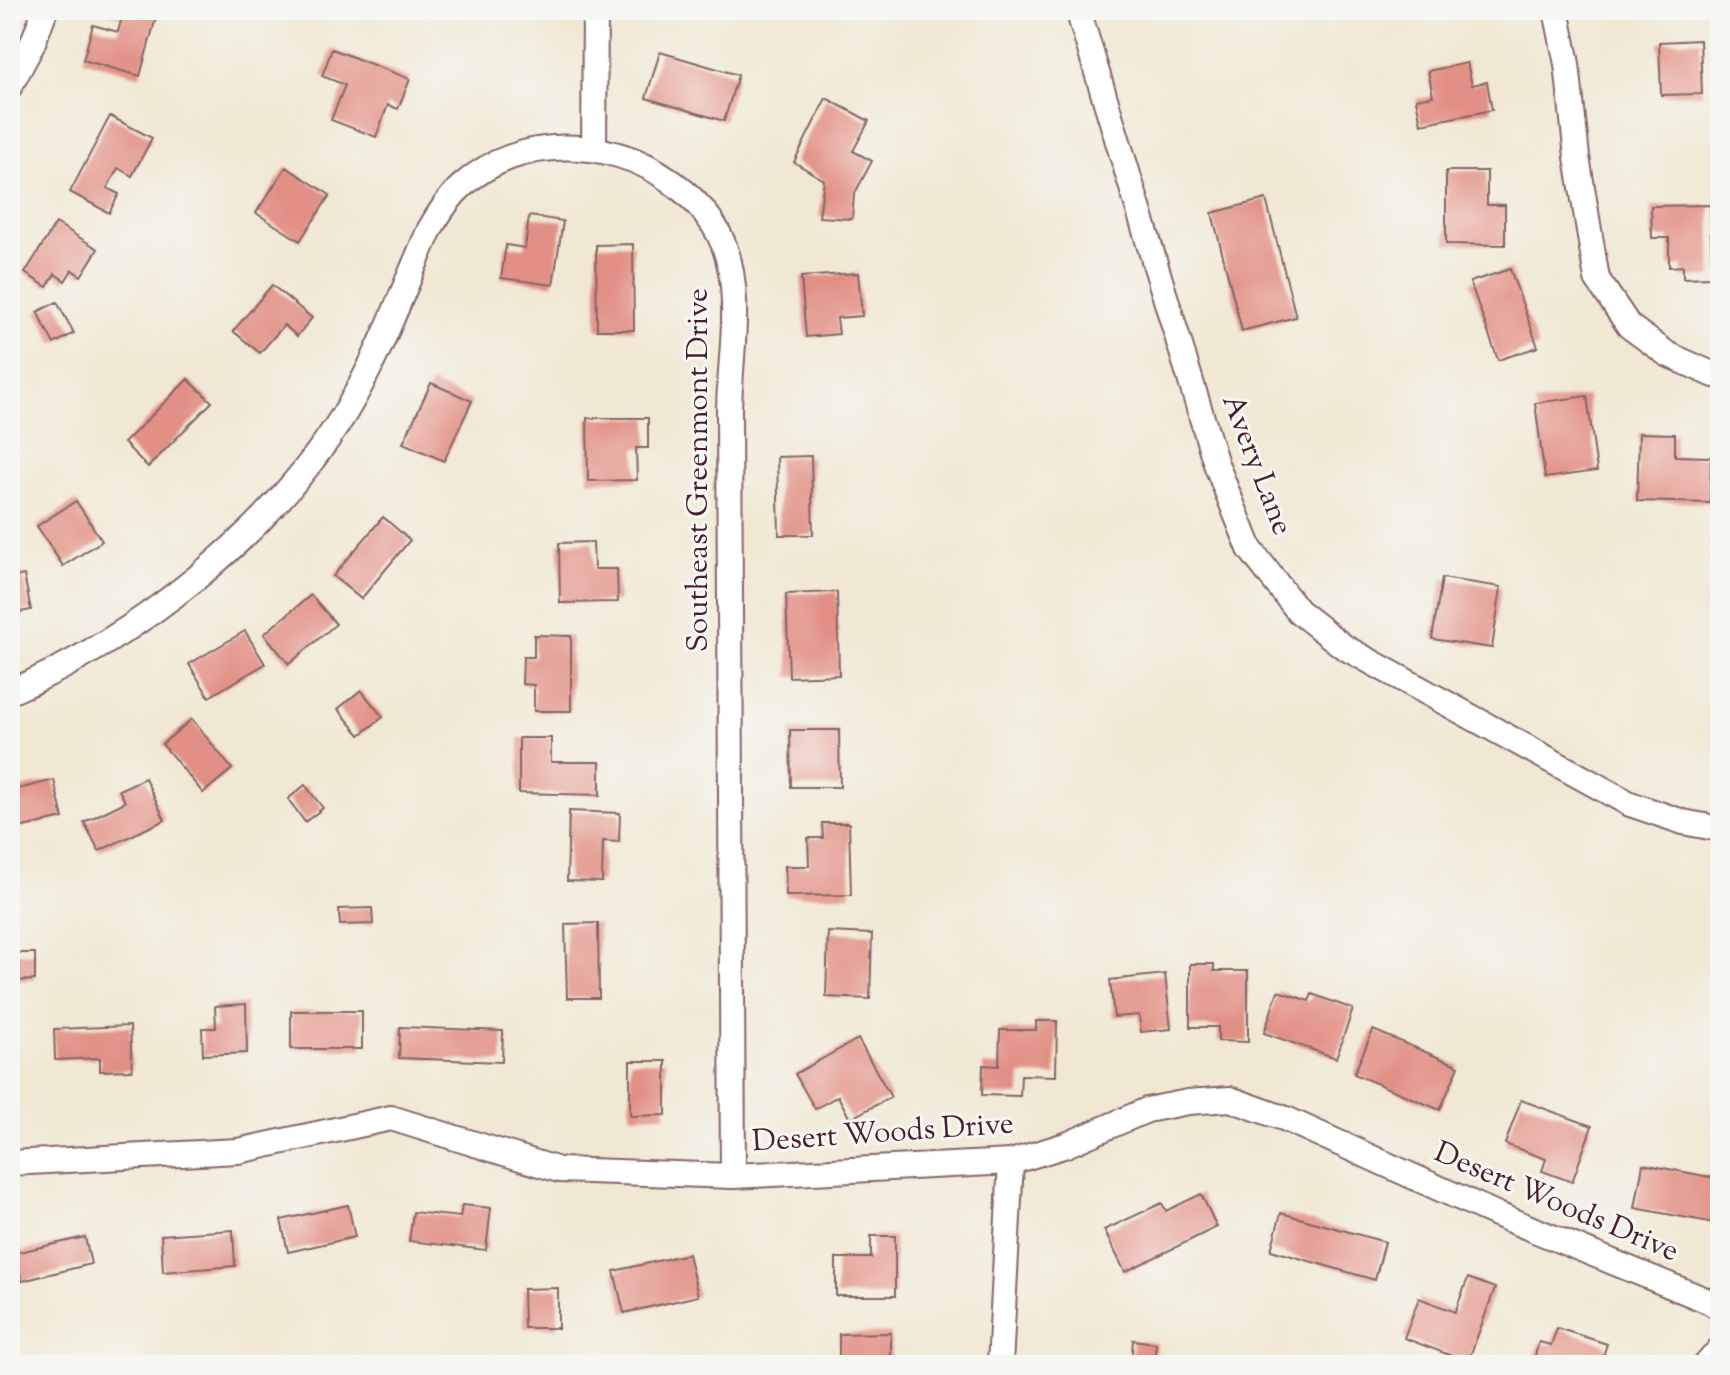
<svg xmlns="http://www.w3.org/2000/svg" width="1730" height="1375" font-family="'Sorts Mill Goudy',serif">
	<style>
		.building { fill: #e29085 }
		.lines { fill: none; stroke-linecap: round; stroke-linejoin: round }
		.street-casing { stroke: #846566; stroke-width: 28 }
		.street { stroke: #fff; stroke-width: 24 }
		.labels { text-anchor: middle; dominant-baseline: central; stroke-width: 6; stroke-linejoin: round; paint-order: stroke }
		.street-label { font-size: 30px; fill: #4a1f2b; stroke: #f6f6f2 }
	</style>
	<rect width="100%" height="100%" fill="#f6f6f2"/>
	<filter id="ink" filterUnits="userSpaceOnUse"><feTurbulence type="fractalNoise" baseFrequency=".0125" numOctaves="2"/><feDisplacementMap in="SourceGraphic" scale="16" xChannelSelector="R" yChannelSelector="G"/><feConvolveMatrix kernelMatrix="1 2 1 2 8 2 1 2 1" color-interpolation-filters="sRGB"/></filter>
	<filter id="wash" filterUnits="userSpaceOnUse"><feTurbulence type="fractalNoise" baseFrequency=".006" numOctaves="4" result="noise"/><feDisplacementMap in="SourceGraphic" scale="32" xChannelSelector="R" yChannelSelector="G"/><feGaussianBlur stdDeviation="1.8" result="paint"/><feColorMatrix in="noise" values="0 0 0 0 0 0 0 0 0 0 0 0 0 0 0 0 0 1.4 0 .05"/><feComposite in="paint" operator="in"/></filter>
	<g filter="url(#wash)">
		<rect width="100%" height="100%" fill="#f1e8d4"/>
		<g id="blocks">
			<g class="building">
				<polygon points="98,10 158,10 140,76 83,60 93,25 118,32 122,17"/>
				<polygon points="1700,40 1702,94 1661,95 1659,42"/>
				<polygon points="332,49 410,79 398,109 388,105 376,137 331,120 345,85 322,76"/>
				<polygon points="660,52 738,75 724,121 646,98"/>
				<polygon points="1467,63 1472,85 1487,82 1492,110 1421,124 1416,99 1433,96 1428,71"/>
				<polygon points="826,98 869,121 853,151 872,161 854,195 852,219 819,217 824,180 794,162"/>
				<polygon points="110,116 152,138 132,176 118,168 107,188 119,194 109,213 70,192"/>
				<polygon points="286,167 330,195 300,241 256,213"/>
				<polygon points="1446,171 1487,171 1487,205 1505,205 1505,245 1446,244"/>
				<polygon points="1266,199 1296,317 1242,331 1212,213"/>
				<polygon points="1710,205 1712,277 1683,278 1683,266 1669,267 1669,238 1652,238 1651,206"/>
				<polygon points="529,216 563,221 553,285 501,278 506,245 525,248"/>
				<polygon points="56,223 98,249 81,276 72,270 65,281 55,274 47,287 25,273"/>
				<polygon points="633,244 634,330 597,330 596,245"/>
				<polygon points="1510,269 1538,347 1498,360 1470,282"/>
				<polygon points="858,273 862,316 837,318 839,334 806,337 801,277"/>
				<polygon points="272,285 312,318 297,336 284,325 260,353 233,331"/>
				<polygon points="57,302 74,333 54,344 37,312"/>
				<polygon points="188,379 212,402 148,467 124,443"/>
				<polygon points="431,383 472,401 444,461 403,443"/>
				<polygon points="1587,396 1597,471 1545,478 1535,403"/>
				<polygon points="587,418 648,418 648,448 636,448 637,480 588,481"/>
				<polygon points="1639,433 1675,434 1675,456 1711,457 1710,503 1637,501"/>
				<polygon points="811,456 813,535 779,535 777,457"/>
				<polygon points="76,501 102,541 63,566 37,526"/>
				<polygon points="383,517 410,540 361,599 333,576"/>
				<polygon points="593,542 594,569 617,569 618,602 560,603 559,543"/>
				<polygon points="24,575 31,610 10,614 10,578"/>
				<polygon points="1442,578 1501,587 1492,648 1432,639"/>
				<polygon points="837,592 839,675 789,677 786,594"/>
				<polygon points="311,595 336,624 289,664 264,634"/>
				<polygon points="245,631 265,664 209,697 189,664"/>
				<polygon points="534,635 571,636 571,711 534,711 534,685 522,684 523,657 534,657"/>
				<polygon points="361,690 383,717 360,735 338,709"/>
				<polygon points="192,719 232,769 203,793 162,744"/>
				<polygon points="790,730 839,730 840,787 791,787"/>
				<polygon points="519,738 551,738 551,762 600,762 600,795 519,793"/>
				<polygon points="145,778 165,820 99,851 84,822 125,802 119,790"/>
				<polygon points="54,780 63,818 10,830 10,791"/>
				<polygon points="305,785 323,808 305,822 288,799"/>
				<polygon points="569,811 620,813 619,842 603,841 602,882 567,881"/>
				<polygon points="822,823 849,823 851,895 786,896 785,866 809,866 808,838 823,838"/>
				<polygon points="372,908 373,924 340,925 339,909"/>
				<polygon points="598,923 599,998 567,998 565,924"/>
				<polygon points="828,932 872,934 870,999 826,997"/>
				<polygon points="10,953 35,953 35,980 10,981"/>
				<polygon points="1190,964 1214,964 1214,971 1248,971 1248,1042 1218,1041 1218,1027 1190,1027"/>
				<polygon points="1165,974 1171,1029 1141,1032 1139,1015 1114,1017 1110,980"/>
				<polygon points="1278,991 1309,1001 1312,994 1353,1009 1336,1058 1264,1033"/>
				<polygon points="246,1004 247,1053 203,1055 202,1028 216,1028 215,1006"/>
				<rect x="291" y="1011" width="71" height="38"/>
				<polygon points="1036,1021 1057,1021 1056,1076 1021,1075 1020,1096 982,1095 983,1065 999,1066 1000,1030 1036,1030"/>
				<polygon points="130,1026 132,1070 100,1071 100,1058 55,1060 54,1029"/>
				<polygon points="400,1027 503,1031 502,1062 399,1058"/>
				<polygon points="1373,1030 1459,1066 1440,1110 1354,1074"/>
				<polygon points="858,1039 891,1097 850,1119 838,1096 815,1109 795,1074"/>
				<polygon points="630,1061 666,1061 666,1115 630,1116"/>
				<polygon points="1521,1100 1592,1126 1572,1182 1542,1171 1546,1159 1505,1144"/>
				<polygon points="1643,1164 1720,1179 1720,1224 1635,1208"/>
				<polygon points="1201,1194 1217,1227 1125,1272 1104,1230 1162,1203 1166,1211"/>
				<polygon points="348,1205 355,1237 288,1252 281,1220"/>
				<polygon points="462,1205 491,1208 486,1250 409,1241 413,1212 460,1217"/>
				<polygon points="1281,1213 1385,1242 1375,1280 1271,1250"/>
				<polygon points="233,1230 235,1266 163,1272 161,1235"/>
				<polygon points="871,1236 895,1236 895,1296 836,1296 836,1258 871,1258"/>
				<polygon points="85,1237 91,1264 22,1281 15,1253"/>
				<polygon points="688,1254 698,1296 624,1313 614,1271"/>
				<polygon points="1468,1278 1495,1288 1468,1362 1404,1338 1419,1298 1455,1312"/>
				<polygon points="558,1288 558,1328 524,1328 523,1289"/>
				<polygon points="1557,1328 1607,1344 1600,1365 1532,1365 1539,1342 1551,1345"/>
				<polygon points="891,1333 891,1359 877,1360 877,1365 839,1365 839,1334"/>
				<polygon points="1133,1340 1156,1343 1154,1365 1131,1365"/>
			</g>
		</g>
	</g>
	<g filter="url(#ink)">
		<use href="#blocks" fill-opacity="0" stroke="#846566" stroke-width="2"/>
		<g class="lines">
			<g class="street-casing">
				<g id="street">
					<polyline points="1078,10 1216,464 1250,549 1298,611 1344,647 1630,804 1683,822 1720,829"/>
					<polyline points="1556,10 1567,64 1577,157 1597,279 1629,326 1667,354 1714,375 1720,375"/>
					<polyline points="10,86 32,45 45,10"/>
					<polyline points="594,148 595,10"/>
					<path d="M10 692C138 637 268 535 343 416 379 358 402 291 430 229 439 213 449 197 463 185 519 135 609 137 668 179 692 196 712 216 723 243 744 295 729 359 729 414L733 1176"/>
					<polyline points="10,1163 238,1151 391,1118 559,1170 733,1176 1011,1162 1066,1145 1147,1110 1188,1102 1230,1099 1286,1119 1498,1215 1708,1301 1720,1308"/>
					<polyline points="1000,1365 1011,1162"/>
					<polyline points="1706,1365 1720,1349"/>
				</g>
			</g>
			<use href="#street" class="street"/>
		</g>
	</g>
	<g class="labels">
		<g class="street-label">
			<text transform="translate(1256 465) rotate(69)">Avery Lane</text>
			<text transform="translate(699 470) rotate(-90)">Southeast Greenmont Drive</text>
			<text transform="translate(883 1134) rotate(-4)">Desert Woods Drive</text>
			<text transform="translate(1556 1203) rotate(23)">Desert Woods Drive</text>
		</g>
	</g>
	<rect width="1730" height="1375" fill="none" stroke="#f6f6f2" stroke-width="40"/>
</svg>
